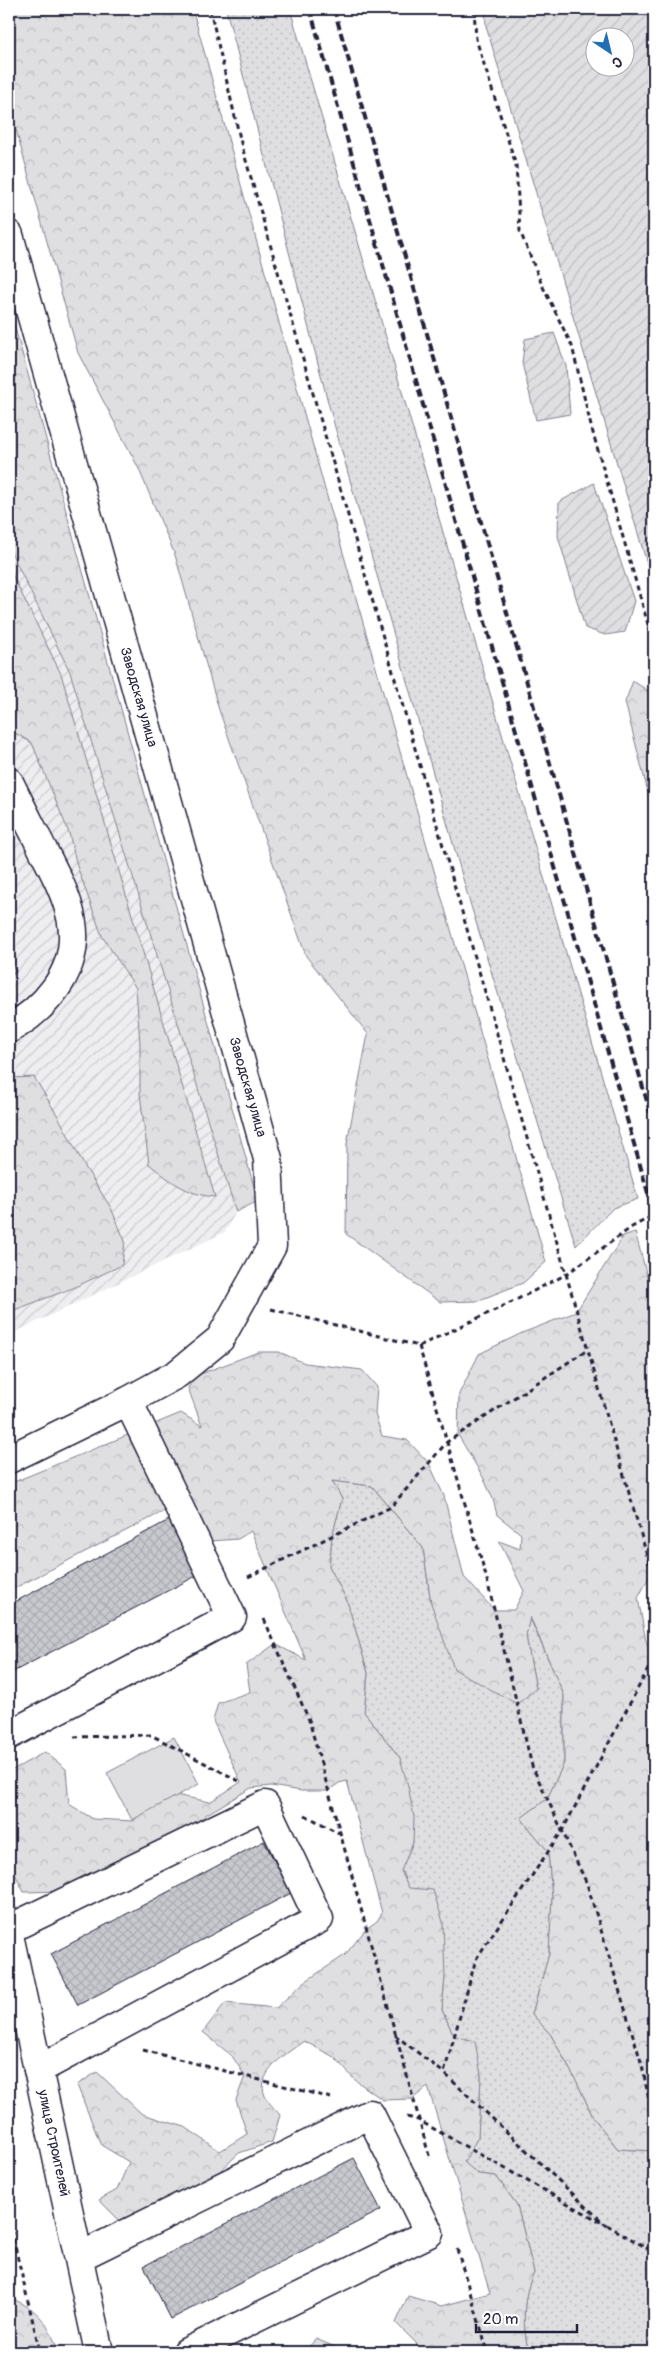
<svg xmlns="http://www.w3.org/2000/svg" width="663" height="2361" font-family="Pangolin,sans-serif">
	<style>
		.industrial { fill: url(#industrial-furrows) }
		.grass { fill: url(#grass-dots); stroke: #80808e }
		.forest { fill: url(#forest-crowns); stroke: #80808e }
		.park { fill: #dfdfe2; stroke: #80808e }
		.garden { fill: url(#garden-furrows); stroke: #80808e; fill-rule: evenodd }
		.building { fill: url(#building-cross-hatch); stroke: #22223b }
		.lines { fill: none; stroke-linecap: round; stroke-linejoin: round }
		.minor-casing { stroke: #22223b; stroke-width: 31 }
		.path { stroke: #22223b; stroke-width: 3; stroke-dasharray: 5 4; stroke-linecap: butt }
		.minor { stroke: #fff; stroke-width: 28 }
		.rail { stroke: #22223b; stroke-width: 4; stroke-dasharray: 8 4; stroke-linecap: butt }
		.labels { text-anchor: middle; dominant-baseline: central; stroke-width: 5; stroke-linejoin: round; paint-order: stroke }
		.street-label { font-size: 14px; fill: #22223b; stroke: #fff }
	</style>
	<defs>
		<pattern id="industrial-furrows" width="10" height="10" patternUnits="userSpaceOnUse" patternTransform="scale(1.25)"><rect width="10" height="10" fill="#eeeef1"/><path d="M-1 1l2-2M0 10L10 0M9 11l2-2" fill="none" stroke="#ccccd0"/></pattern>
		<pattern id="grass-dots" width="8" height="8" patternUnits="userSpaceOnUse" patternTransform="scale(1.25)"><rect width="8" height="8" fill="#dfdfe2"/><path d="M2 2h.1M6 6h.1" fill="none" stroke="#bfbfc3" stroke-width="1.8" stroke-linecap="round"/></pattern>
		<pattern id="forest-crowns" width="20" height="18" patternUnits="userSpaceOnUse" patternTransform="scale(1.25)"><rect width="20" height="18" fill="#dfdfe2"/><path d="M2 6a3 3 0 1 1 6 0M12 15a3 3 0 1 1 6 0" fill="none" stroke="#bfbfc3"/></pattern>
		<pattern id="garden-furrows" width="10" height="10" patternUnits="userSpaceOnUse" patternTransform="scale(1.25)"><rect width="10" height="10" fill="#dfdfe2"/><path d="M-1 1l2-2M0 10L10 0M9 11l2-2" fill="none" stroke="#bfbfc3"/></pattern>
		<pattern id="building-cross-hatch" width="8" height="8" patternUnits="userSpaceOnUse" patternTransform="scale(1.25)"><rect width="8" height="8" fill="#c8c8cf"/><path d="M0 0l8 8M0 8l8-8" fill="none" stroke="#acacb3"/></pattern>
	</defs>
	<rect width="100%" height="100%" fill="#fff"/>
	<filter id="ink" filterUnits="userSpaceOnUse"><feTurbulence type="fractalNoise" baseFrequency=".02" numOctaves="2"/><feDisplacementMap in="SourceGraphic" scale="10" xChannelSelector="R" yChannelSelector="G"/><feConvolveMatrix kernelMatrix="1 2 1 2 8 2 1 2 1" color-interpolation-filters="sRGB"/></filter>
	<g filter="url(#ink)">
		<polygon class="industrial" points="9,548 70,672 236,1212 225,1232 9,1335"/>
		<g class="grass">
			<polygon points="226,9 290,9 638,1199 613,1208 576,1246 467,893 329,406"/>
			<path d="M332 1481 372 1486 423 1548 431 1603 536 1689 526 1636 529 1616 564 1695V1763L547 1799 521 1818 548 1851 552 1897 549 1954 532 2014 551 2035 578 2084 593 2117 618 2149 654 2151V2352H529C522 2329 522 2295 534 2273L517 2205 496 2176 478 2174 463 2162 478 2137 481 2075 454 2036 442 2010 445 1977 401 1870 413 1842 400 1758 364 1712 368 1673 347 1601 329 1566 332 1536 342 1499Z"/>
		</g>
		<g class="forest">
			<polygon points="9,9 79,9 83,13 134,9 193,11 326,493 546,1262 523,1283 477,1301 440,1302 346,1234 347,1143 368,1034 306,956 219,710 175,555 138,467 78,353 16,130 9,117"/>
			<polygon points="9,306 258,1201 236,1212 70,672 9,548"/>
			<path d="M9 568 61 674 215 1197C188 1195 170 1181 149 1164L140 1094V1044L136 988 102 936 77 866 69 833 32 743 13 732 9 723Z"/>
			<polygon points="633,681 650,692 654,706 654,816 625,702"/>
			<polygon points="34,1077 59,1118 85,1167 111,1208 125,1241 122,1265 73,1288 9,1312 9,1078"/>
			<path d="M635 1232 654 1301V1568L638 1598 646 1641 654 1659V2151L618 2149 593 2117 578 2084 551 2035 532 2014 549 1954 552 1897 548 1851 521 1818 547 1799 564 1763V1695L530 1617 526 1636 536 1689 517 1704 454 1669 431 1603 423 1548 372 1486 332 1481 342 1499 332 1536 329 1566 347 1601 368 1673 364 1712 400 1758 408 1786 414 1817 413 1842 401 1871 409 1888 433 1890 443 1922 445 1977 442 2010 454 2036 475 2041 481 2075 478 2137 464 2162 478 2174 496 2176 517 2205 534 2273C522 2295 522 2329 529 2352H419L416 2343 396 2323 408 2296 442 2306 490 2293 428 2087 412 2099 383 2100 355 2080 334 2057 304 2041C289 2052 255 2072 265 2096 268 2102 275 2109 280 2115L272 2142 239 2153 219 2172 122 2223 99 2200 117 2190 129 2162 101 2145 77 2085 97 2072 142 2114 185 2127 220 2151 247 2134 236 2100 245 2076 232 2056 203 2032 225 2003 276 2008 303 1983 345 1955 366 1929 377 1921 382 1913 347 1781 339 1783 328 1791H301L271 1786 251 1788 207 1814 179 1836 64 1891 24 1892 12 1868 9 1857V1772L45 1752 66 1769 69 1804 93 1819 134 1821 148 1802 170 1794 210 1802 241 1782 213 1721 218 1703 250 1692 246 1665 275 1644 306 1660 251 1531 238 1539 210 1541 178 1504 9 1591V1484L181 1413 202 1426 188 1388 195 1376 258 1352H279L305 1363 362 1370 377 1387 375 1414 382 1436 407 1440 429 1463 444 1496 464 1577 494 1610H514L524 1591 499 1541 520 1549 521 1534 497 1515 493 1499 483 1477 458 1435 459 1394 479 1354 522 1333 576 1312 623 1236Z"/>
			<path d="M9 2294 10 2298C40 2310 47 2322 59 2352H9Z"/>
			<polygon points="316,2339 347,2352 304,2352"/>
		</g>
		<polygon class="park" points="174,1737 199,1784 132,1820 107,1773"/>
		<g class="garden">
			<path d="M485 9H654V587L486 26ZM596 38H626V68H596Z"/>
			<polygon points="554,333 566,366 570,414 536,420 522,363 525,339"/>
			<polygon points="594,483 634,601 625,632 605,635 585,628 558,536 559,502"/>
		</g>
		<g class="building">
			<polygon points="9,957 16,972 9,975"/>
			<polygon points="169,1520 198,1575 9,1674 9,1605"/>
			<polygon points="264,1841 291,1893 78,2005 51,1954"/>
			<polygon points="354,2158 381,2210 171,2319 144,2266"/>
		</g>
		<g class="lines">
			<g class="minor-casing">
				<g id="minor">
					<polyline points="9,235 268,1159 272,1246 220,1339 177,1374 128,1401 9,1459"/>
					<path d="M9 782C20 805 32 828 43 850 68 898 90 941 55 989 42 1007 27 1019 9 1029"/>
					<polyline points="9,1735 232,1617 128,1401"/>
					<polyline points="9,1929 265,1805 319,1919 38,2070"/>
					<polyline points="9,1935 99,2352"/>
					<polyline points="79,2257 370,2114 429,2233 187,2352"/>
				</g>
			</g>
			<g class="path">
				<polyline points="210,9 241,143 654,1580"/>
				<polyline points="474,9 476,39 516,165 520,231 542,285 572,346 591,426 654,645"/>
				<polyline points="271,1309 419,1346 512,1302 565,1275 632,1227 654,1215"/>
				<polyline points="419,1346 486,1576 532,1766 587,1884 642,2065 654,2125"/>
				<polyline points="248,1577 391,1507 447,1442 587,1350"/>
				<polyline points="264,1619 309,1720 430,2159"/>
				<polyline points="74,1737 151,1735 241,1782"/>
				<polyline points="305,1815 339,1833"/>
				<polyline points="395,2035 444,2073"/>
				<polyline points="143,2050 331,2098"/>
				<polyline points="407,2117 418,2120 601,2222"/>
				<polyline points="9,2221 40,2352"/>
				<polyline points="607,2225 654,2252"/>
				<polyline points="607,2226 444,2073 476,1959 562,1831 654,1658"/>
				<polyline points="457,2249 488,2352"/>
			</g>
			<use href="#minor" class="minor"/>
			<g class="rail">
				<polyline points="310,9 654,1214"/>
				<polyline points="334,9 654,1126"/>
			</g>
		</g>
	</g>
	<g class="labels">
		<g class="street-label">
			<text transform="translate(139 697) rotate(74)">Заводская улица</text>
			<text transform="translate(248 1087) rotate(74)">Заводская улица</text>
			<text transform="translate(54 2143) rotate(78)">улица Строителей</text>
		</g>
	</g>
	<rect width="663" height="2361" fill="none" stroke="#fff" stroke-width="30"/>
	<rect x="15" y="15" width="633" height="2331" fill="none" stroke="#22223b" stroke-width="2" filter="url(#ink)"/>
	<g transform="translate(610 52) rotate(145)"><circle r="24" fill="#ffffff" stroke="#a7a7b1"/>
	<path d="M0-4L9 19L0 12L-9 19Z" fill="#1f6fb2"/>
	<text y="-8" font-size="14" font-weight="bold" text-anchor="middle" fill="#22223b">С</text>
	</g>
	<path d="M476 2324v8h101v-8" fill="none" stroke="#22223b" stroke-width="2.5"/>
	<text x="483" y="2324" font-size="15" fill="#22223b" stroke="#ffffff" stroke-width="4" paint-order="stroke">20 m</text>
</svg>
